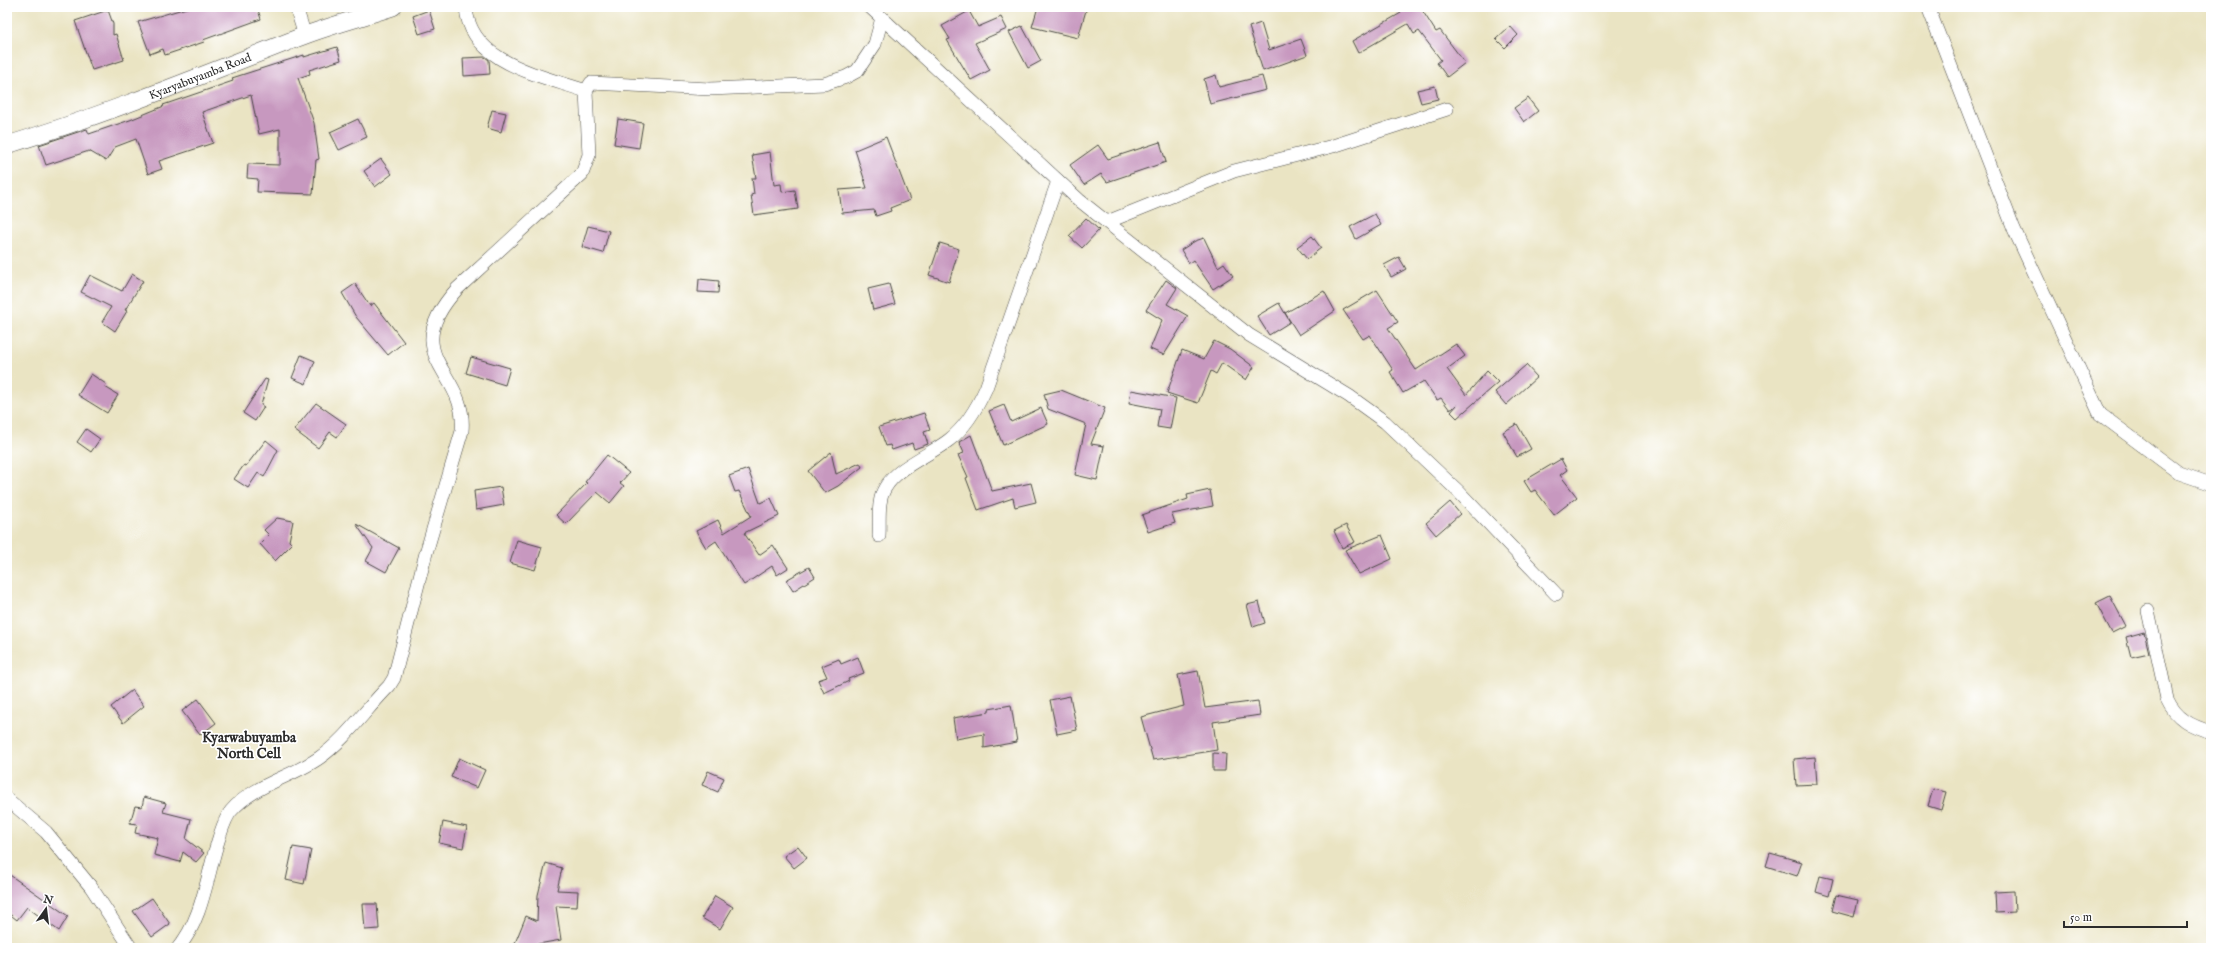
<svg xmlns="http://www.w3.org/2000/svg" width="2218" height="955" font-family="'IM FELL English',serif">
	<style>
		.building { fill: #c798bf }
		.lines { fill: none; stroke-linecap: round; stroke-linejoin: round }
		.minor-casing { stroke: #484742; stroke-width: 14 }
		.tertiary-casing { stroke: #484742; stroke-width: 18 }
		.minor { stroke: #fff; stroke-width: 13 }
		.tertiary { stroke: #fff; stroke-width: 17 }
		.labels { text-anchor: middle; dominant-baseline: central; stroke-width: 3.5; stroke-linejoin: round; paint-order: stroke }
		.street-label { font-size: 12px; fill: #2b2b2b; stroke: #fff }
		.quarter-label { font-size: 14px; font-weight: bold; fill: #2b2b2b; stroke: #fff }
	</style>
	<rect width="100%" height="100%" fill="#fff"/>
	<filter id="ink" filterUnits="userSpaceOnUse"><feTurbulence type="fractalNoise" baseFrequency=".025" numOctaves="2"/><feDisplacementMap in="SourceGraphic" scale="8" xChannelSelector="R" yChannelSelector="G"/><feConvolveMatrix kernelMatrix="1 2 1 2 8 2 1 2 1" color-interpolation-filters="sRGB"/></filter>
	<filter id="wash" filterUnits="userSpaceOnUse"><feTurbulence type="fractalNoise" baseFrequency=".012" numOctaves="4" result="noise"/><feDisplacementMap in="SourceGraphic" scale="16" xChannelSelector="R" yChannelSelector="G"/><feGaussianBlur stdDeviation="0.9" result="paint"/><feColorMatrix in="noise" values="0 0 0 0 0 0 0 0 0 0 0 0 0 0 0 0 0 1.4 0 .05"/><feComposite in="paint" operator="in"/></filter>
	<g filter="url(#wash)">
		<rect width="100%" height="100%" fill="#eae4c3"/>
		<g id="blocks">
			<g class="building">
				<polygon points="190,7 257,7 261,19 203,40 204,42 165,55 163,49 150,54 138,22"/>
				<polygon points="1038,7 1087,7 1078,38 1032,27"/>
				<polygon points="1407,7 1420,7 1436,32 1440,30 1465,63 1447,77 1437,63 1441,60 1419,31 1414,34 1408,24 1358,53 1352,41 1401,13 1400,11"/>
				<polygon points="108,10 113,24 113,35 116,34 124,60 92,70 75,21"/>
				<polygon points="429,10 435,29 419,34 413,16"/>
				<polygon points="969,11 978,27 1001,17 1007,29 975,43 990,70 971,80 947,40 950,39 942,26"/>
				<polygon points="1261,23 1269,50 1301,39 1307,55 1263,71 1249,27"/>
				<polygon points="1022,26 1041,61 1028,68 1009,32"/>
				<polygon points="1510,26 1518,35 1505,48 1496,39"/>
				<polygon points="337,47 341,60 309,70 310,74 298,78 314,123 319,159 316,160 313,194 257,192 258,179 247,178 248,164 280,165 280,129 259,134 251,95 202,112 213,143 159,161 162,169 148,174 136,139 115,147 106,161 89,151 46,165 39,145 87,129 89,134 130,120 164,106 163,105 233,81 232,78 304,55 304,57"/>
				<polygon points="485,57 489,60 490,74 464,76 463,58"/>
				<polygon points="1216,75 1219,87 1262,76 1266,90 1210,104 1204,79"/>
				<polygon points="1435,86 1438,99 1421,103 1417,90"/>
				<polygon points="1528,98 1538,111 1524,122 1514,108"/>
				<polygon points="492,110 506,113 501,132 487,128"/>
				<polygon points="358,119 367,137 339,150 330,132"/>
				<polygon points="618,119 643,123 639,148 614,144"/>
				<polygon points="886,137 910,200 890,208 891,211 876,216 874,210 842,213 839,190 867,188 855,150"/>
				<polygon points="1160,142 1166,162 1107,182 1101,174 1084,185 1070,165 1098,145 1108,159"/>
				<polygon points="770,152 774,185 781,184 782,192 795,190 798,209 754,215 751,195 754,194 752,178 756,178 752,155"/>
				<polygon points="381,159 392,174 375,187 364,171"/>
				<polygon points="1375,214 1381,225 1356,239 1350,227"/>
				<polygon points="1086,218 1099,230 1082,248 1069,236"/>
				<polygon points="588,226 609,231 603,253 582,247"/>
				<polygon points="1312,236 1321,248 1307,259 1297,247"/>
				<polygon points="1204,238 1218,267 1224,263 1233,276 1213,289 1193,260 1189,263 1181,250 1195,241"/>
				<polygon points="940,243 959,249 949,282 929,275"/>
				<polygon points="1399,257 1406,269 1391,277 1384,265"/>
				<polygon points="132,274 143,281 125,310 127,311 115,331 102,322 111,307 81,292 90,275 122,291"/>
				<polygon points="699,279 719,281 718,293 698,292"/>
				<polygon points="1166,280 1177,288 1167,304 1188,316 1164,355 1150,349 1162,320 1146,310"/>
				<polygon points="355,284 370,306 374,303 404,342 388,355 356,317 342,293"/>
				<polygon points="889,284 895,304 873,310 868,289"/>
				<polygon points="1377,290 1398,322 1388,328 1416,370 1456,344 1465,356 1447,369 1466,395 1487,371 1498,382 1457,418 1451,412 1457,405 1450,410 1441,398 1437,400 1424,381 1403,393 1390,372 1393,370 1370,335 1363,339 1343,310"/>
				<polygon points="1324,291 1335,311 1299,335 1285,313"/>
				<polygon points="1279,303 1290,322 1269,335 1257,316"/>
				<polygon points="1214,341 1230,349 1254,367 1246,380 1222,363 1216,374 1211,371 1198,403 1167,393 1182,350 1204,359"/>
				<polygon points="301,355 315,361 306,384 292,378"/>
				<polygon points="471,357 510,368 505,385 466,373"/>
				<polygon points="1526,365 1537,377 1506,405 1495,392"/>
				<polygon points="91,374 106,384 105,387 118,395 107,413 78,395"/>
				<polygon points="265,379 268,380 261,405 264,407 255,421 243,413"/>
				<polygon points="1061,390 1105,408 1091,444 1104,446 1097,480 1075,475 1086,424 1048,409 1044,394"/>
				<polygon points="1131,390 1176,398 1170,429 1157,427 1160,409 1129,403"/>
				<polygon points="316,403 346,424 337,437 330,432 318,448 294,430"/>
				<polygon points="1004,405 1011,422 1041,408 1048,424 1003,445 989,411"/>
				<polygon points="924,413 930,430 924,432 928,444 914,449 912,443 892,450 890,445 886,446 879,427"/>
				<polygon points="1517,424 1531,449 1517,457 1503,432"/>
				<polygon points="86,429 100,439 91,452 77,442"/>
				<polygon points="971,435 992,491 1031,483 1036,502 1015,507 1013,498 978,510 966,478 968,477 958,455 964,453 959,442"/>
				<polygon points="266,440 278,450 264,477 258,473 248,488 234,479 244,465 246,466"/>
				<polygon points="831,452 836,474 860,463 862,467 838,486 825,493 808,471"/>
				<polygon points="607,455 629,473 620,483 624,486 610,503 597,492 566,524 556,515 587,483 585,482"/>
				<polygon points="1561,459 1567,470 1560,475 1577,497 1554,515 1535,490 1531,492 1524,481"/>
				<polygon points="748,469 760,503 771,498 779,516 744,533 759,555 773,545 788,568 777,575 772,566 744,585 716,541 706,548 696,531 718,520 724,533 751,516 739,491 735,492 729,476"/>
				<polygon points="501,487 504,505 476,510 474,491"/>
				<polygon points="1210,490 1213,506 1172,514 1175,523 1148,532 1142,515 1188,499 1187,495"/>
				<polygon points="1450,502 1460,514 1436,535 1426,523"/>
				<polygon points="277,518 293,521 289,541 292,544 275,561 260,544 269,535 264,530"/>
				<polygon points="356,524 399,548 386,572 366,561 373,548"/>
				<polygon points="1346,525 1355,542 1342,548 1334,531"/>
				<polygon points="1382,535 1392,559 1359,574 1345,550"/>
				<polygon points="517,540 542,547 535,570 510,563"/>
				<polygon points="809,567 815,577 793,591 786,580"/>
				<polygon points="2110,596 2126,626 2112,633 2096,603"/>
				<polygon points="1259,602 1265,623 1253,627 1247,605"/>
				<polygon points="2144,632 2149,653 2131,657 2126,637"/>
				<polygon points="858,657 864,673 848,679 849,681 824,693 818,680 827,677 822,666 839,659 841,664"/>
				<polygon points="1198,671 1205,708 1258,701 1260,715 1213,722 1217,750 1153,760 1141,717 1184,706 1178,675"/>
				<polygon points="132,690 144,706 123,723 111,707"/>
				<polygon points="1070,696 1077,730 1057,734 1050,700"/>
				<polygon points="198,699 216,723 200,735 182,711"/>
				<polygon points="1011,705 1017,742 984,748 984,734 956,739 953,718 989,712 989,709"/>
				<polygon points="1213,753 1226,754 1225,771 1213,771"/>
				<polygon points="1815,757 1817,784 1796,785 1794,759"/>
				<polygon points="459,758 485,770 477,788 451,777"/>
				<polygon points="708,771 724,778 718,792 702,785"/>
				<polygon points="1933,789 1946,792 1941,810 1928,806"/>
				<polygon points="144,797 166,803 163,812 191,819 186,839 204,853 196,862 183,852 180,862 154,855 158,838 135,833 137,824 130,823 135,806 142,807"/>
				<polygon points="443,822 467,827 463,848 439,843"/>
				<polygon points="798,846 807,858 794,868 784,856"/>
				<polygon points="293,847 311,850 304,884 286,880"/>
				<polygon points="1770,853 1802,862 1797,876 1766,866"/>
				<polygon points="546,863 562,868 557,890 578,891 577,907 556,906 561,940 538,944 536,948 513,948 526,916 537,921 538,895"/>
				<polygon points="7,873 68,916 59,931 27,907 17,920 7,912"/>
				<polygon points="1820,876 1833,879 1829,896 1816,892"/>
				<polygon points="2014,891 2015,912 1996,913 1995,892"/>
				<polygon points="1836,895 1858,900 1854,917 1832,911"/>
				<polygon points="715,896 733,907 720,929 702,918"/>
				<polygon points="152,898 170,924 152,937 133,911"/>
				<polygon points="363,904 377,904 379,929 365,930"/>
			</g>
		</g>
	</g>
	<g filter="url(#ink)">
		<use href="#blocks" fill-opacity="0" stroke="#484742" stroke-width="1"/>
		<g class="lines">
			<g class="minor-casing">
				<g id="minor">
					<polyline points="296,7 305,36"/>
					<path d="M466 7C469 63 543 76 586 91L591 83 710 89 824 84 846 77 857 71 875 44 882 18"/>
					<polyline points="870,7 1079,200 1249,335 1349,396 1385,422 1458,491 1556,594"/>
					<polyline points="1928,7 2014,229 2100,414 2179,473 2211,484"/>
					<polyline points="1107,222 1234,171 1333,146 1447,109"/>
					<path d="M879 536C880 521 877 501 885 488 897 467 930 455 949 440 966 427 977 408 986 388L1058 181"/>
					<path d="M2148 611 2167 699C2176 719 2191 726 2211 732"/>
					<polyline points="7,799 46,832 91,887 131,948"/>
					<path d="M178 948C203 919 207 874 219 838 222 829 225 818 231 811 253 785 292 777 319 758 346 739 366 709 389 686L394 678 426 553 462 431C468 370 395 358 457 289L582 174 589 155 586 91"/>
				</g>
			</g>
			<g class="tertiary-casing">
				<g id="tertiary">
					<path id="s1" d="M7 145C108 114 205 74 303 36 332 25 363 17 393 7"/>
				</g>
			</g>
			<use href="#minor" class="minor"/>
			<use href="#tertiary" class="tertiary"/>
		</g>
	</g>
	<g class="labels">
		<g class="street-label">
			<text stroke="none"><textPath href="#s1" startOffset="205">Kyaryabuyamba Road</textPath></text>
		</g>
		<g class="quarter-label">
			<text x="249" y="738">Kyarwabuyamba<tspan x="249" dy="16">North Cell</tspan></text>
		</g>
	</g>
	<rect width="2218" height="955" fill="none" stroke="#fff" stroke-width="24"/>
	<g transform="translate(46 909) rotate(14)" stroke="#ffffff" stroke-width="3" paint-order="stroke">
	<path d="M0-3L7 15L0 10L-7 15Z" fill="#2b2b2b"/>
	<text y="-6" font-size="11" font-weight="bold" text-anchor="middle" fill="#2b2b2b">N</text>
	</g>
	<path d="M2064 921v6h123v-6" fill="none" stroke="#2b2b2b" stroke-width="2"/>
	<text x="2070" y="921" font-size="12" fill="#2b2b2b" stroke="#ffffff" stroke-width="3" paint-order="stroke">50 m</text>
</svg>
